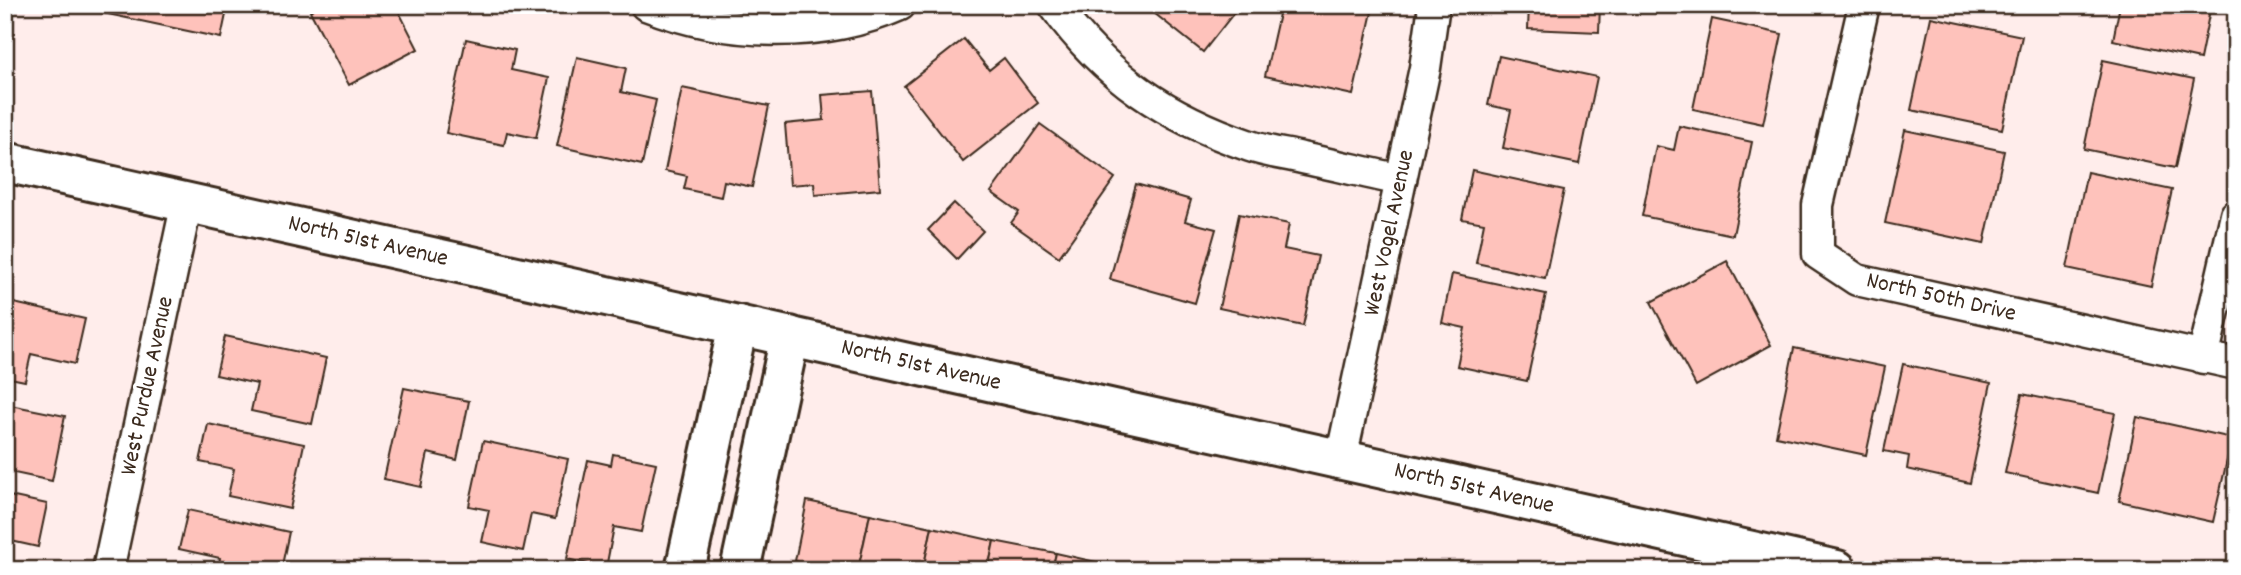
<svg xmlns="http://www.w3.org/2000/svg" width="2241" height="575" font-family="Dekko,sans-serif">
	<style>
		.building { fill: #fec2bb; stroke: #3b2a1e; stroke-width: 2 }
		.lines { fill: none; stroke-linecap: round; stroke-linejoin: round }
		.street-casing { stroke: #3b2a1e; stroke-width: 35 }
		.secondary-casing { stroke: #3b2a1e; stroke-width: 44 }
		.primary-casing { stroke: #3b2a1e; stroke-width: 44 }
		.street { stroke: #fff; stroke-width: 30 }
		.secondary { stroke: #fff; stroke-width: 38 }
		.primary { stroke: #fff; stroke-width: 38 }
		.labels { text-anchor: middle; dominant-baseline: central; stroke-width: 7; stroke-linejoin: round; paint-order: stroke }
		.street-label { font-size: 24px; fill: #3b2a1e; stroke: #fff }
	</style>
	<rect width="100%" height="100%" fill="#ffedeb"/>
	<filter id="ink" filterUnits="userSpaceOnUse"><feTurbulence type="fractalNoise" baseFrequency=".0143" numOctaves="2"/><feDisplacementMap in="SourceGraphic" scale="14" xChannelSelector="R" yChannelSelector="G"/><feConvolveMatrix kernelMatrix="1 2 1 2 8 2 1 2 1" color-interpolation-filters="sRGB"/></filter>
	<g filter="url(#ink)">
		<g class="building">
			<polygon points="84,5 228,5 221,38 84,9"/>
			<polygon points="320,5 403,5 397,8 418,49 349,85 310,11"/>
			<polygon points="1144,5 1240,5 1203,52"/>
			<polygon points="1281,5 1341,5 1372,12 1353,95 1265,76"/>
			<polygon points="1529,5 1600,5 1599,32 1528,29"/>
			<polygon points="2120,5 2211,5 2200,59 2113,40"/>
			<polygon points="1931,17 2022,36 2002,129 1911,110"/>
			<polygon points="1712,19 1782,34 1763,124 1693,109"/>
			<polygon points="466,39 515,50 511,70 549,78 536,138 507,132 504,145 446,133"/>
			<polygon points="964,39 989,70 1004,58 1038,103 963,162 904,86"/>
			<polygon points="1499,56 1597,77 1579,164 1503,148 1511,110 1488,105"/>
			<polygon points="577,57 626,68 621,92 656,100 642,165 557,146"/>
			<polygon points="2103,60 2194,79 2175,168 2084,149"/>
			<polygon points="682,88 769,106 752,187 724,181 721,197 684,189 687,176 665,171"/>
			<polygon points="872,91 880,189 815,195 814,183 790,185 785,124 824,120 822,95"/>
			<polygon points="1040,124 1115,178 1059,257 1011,223 1019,212 991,192"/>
			<polygon points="1679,126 1752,142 1733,235 1642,216 1656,146 1674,150"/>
			<polygon points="1905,130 2004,151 1984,244 1885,223"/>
			<polygon points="1472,170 1564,190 1545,278 1476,263 1484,223 1462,219"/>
			<polygon points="2087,172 2172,190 2151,286 2067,268"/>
			<polygon points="1136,184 1191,200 1185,221 1216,229 1195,303 1110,279"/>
			<polygon points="954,203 983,231 957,259 928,230"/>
			<polygon points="1239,214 1289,224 1284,249 1318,256 1303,326 1219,308"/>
			<polygon points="1727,261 1771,345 1696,386 1651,302"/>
			<polygon points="1452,274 1546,294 1527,381 1457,366 1465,328 1442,323"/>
			<polygon points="5,301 85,319 75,364 31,354 25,381 5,377"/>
			<polygon points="225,336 326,358 312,424 251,411 257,384 216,375"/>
			<polygon points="1794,348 1885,367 1866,455 1776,436"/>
			<polygon points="1903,364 1991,383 1970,483 1907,469 1909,456 1884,451"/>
			<polygon points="404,388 469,401 457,460 428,453 421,487 384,479"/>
			<polygon points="2022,394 2115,413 2098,493 2005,473"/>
			<polygon points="5,404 65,416 52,481 5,471"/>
			<polygon points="2137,417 2232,438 2213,522 2119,501"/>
			<polygon points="208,424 304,444 290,509 228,496 234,469 200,462"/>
			<polygon points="483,441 568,459 555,519 531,514 523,551 482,542 489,510 469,506"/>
			<polygon points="613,454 656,463 641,532 614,527 606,568 567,559 588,460 611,465"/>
			<polygon points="5,495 47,504 38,547 11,541 6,565"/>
			<polygon points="807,501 870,514 858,570 834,570 795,561"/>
			<polygon points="188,510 289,532 281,570 218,570 220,558 179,549"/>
			<polygon points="870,514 932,527 923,570 858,570"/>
			<polygon points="932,527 994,541 988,570 923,570"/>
			<polygon points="994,541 1056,553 1052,570 988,570"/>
			<polygon points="1056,553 1118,567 1117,570 1052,570"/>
		</g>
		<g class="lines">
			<g class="street-casing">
				<g id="street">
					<path d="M646 5C725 36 821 40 900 5"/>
					<path d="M1054 5C1105 77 1168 118 1250 146 1267 152 1285 154 1302 158 1335 165 1368 173 1401 180"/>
					<polyline points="1864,5 1818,205 1818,254 1857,280 2236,364"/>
					<polyline points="2203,358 2236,215"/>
					<polyline points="1341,459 1425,68 1434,5"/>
					<polyline points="108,570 187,202"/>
				</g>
			</g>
			<g class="secondary-casing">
				<g id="secondary">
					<polyline points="685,570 738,325"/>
					<polyline points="740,570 790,336"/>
				</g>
			</g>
			<g class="primary-casing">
				<polyline id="primary" points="5,162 1837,570"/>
			</g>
			<use href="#street" class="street"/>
			<use href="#secondary" class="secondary"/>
			<use href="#primary" class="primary"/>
		</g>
	</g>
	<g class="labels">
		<g class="street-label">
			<text transform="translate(1390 233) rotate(-78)">West Vogel Avenue</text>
			<text transform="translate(368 242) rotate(13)">North 51st Avenue</text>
			<text transform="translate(1941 298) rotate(13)">North 50th Drive</text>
			<text transform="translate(921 366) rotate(13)">North 51st Avenue</text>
			<text transform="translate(148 386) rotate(-78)">West Purdue Avenue</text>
			<text transform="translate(1474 489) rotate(13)">North 51st Avenue</text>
		</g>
	</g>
	<rect width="2241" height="575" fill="none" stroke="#fff" stroke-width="28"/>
	<rect x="14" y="14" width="2213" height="547" fill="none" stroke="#3b2a1e" stroke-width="2.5" filter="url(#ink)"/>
</svg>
